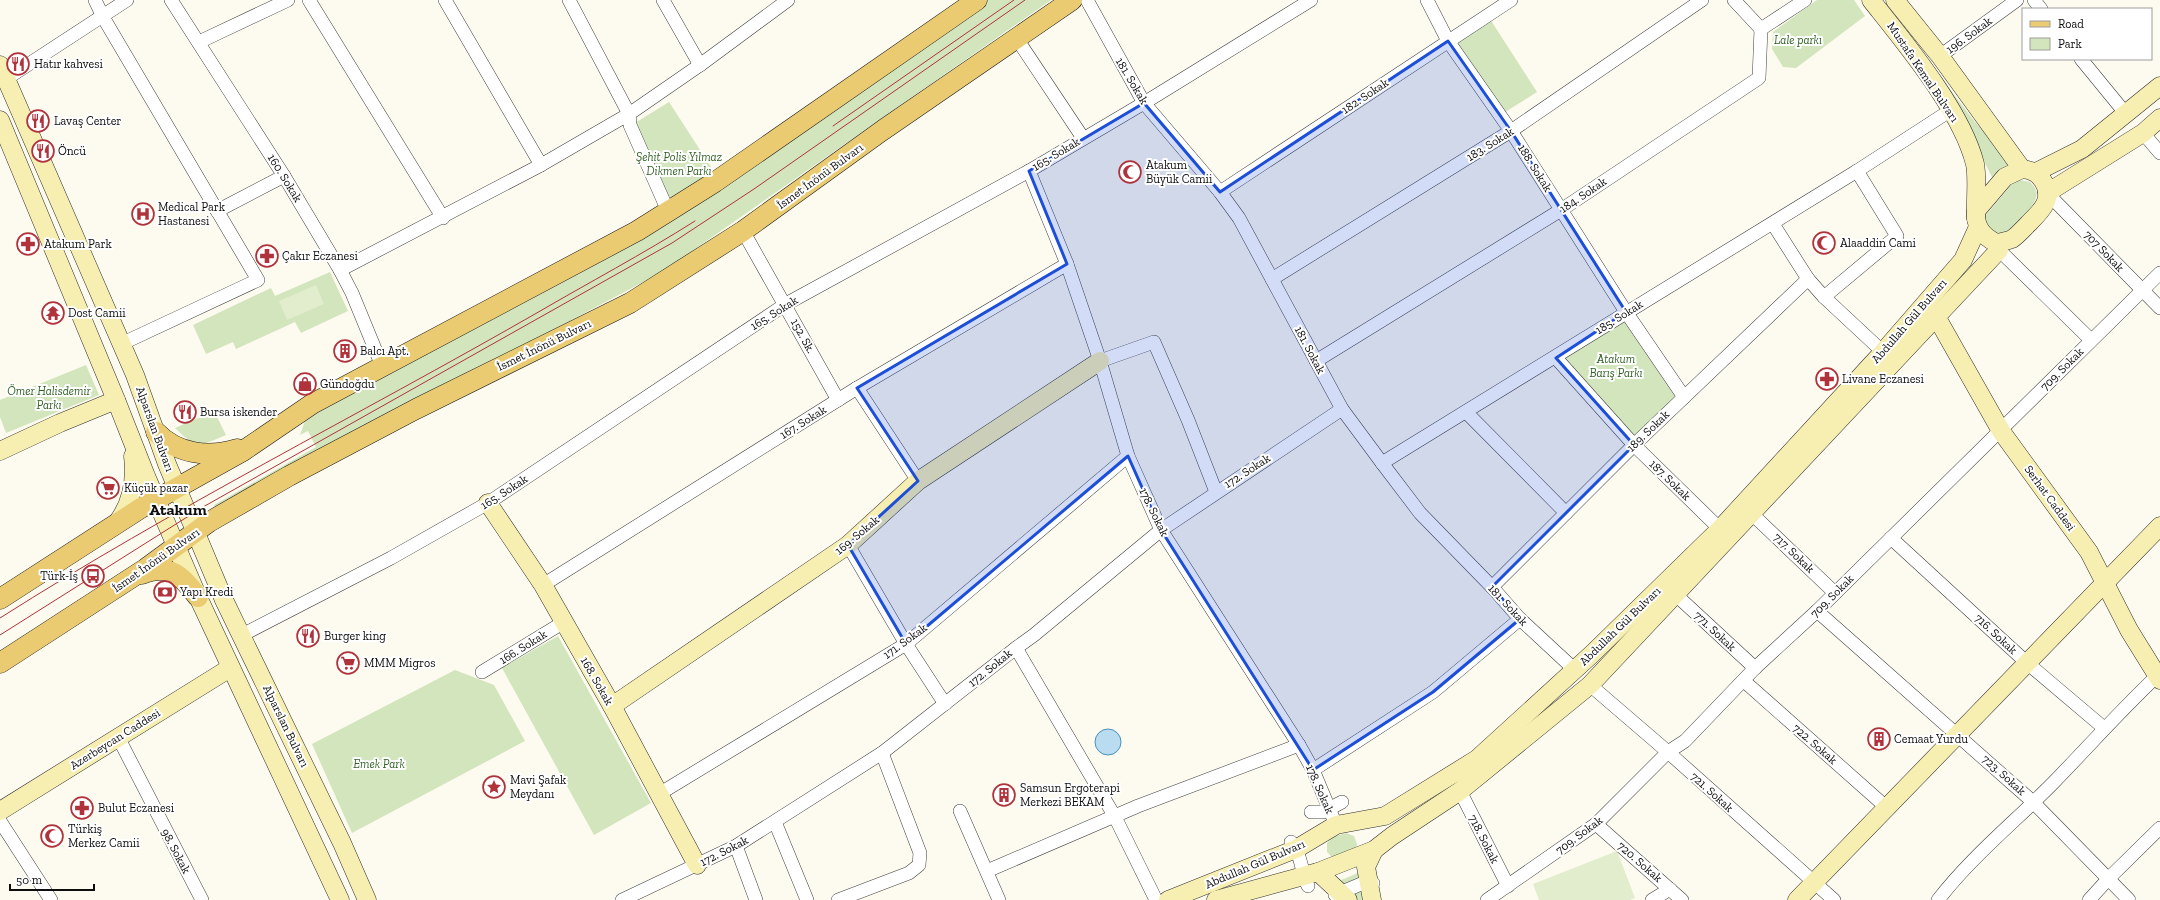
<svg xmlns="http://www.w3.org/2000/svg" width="2160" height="900" font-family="'Zilla Slab',serif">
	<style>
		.green { fill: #d2e5bc }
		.pitch { fill: #e2edcd }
		.water { fill: #b9dcf0; stroke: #4792c0 }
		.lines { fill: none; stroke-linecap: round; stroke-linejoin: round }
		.street-casing { stroke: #404040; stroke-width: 14 }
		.secondary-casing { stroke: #2f2f2f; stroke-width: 19 }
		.primary-casing { stroke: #1e1e1e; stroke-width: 21 }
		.street { stroke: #fff; stroke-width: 13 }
		.secondary { stroke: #f7eeb1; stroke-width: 18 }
		.primary { stroke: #ebcb72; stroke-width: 20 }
		.tram { stroke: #b0333c; stroke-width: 1 }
		.marked { fill: #1d4ed8; fill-opacity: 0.2; stroke: #1d4ed8; stroke-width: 3; stroke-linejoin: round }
		.labels { text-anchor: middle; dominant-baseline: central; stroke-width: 4; stroke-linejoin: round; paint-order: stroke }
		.street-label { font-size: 12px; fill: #0d0d0d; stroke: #fff }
		.park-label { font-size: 12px; font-style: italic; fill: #315f24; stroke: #fff }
		.poi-label { font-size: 12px; fill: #0d0d0d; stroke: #fff; text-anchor: start }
		.district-label { font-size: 16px; font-weight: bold; fill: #0d0d0d; stroke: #fff }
	</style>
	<rect width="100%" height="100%" fill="#fdfaef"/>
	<g class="green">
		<polygon points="987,0 1051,0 662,272 216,509 214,505 316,447 308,431 300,435 307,415 758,159"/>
		<polygon points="1817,0 1854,0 1865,16 1796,68 1783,67 1772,49 1773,32"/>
		<polygon points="1881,0 1975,122 2016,164 1994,181 1963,120"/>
		<polygon points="1490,19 1537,92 1502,114 1455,41"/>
		<polygon points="669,102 713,170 676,199 667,196 635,123"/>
		<path d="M2020 180 2030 182C2034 186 2038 191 2036 198 2034 206 2009 232 2001 234 1997 235 1993 232 1990 231L1985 219 1986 215 2013 183Z"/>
		<polygon points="330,272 348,311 301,333 295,322 236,349 233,342 206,354 193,325 271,288 275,296"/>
		<polygon points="1626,312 1684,397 1634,445 1556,358"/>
		<polygon points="86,365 99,395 6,433 0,417 0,400"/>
		<path d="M214 411 226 435C200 446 196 449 175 428Z"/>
		<polygon points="558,636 651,803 594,835 502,668"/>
		<polygon points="455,670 494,685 525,741 352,833 312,744"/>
		<polygon points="1346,833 1354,836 1357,844 1356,848 1333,858 1327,852 1327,843 1333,837"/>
		<polygon points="1358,873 1363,900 1354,900 1341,880"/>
	</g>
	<g class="pitch">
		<polygon points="316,285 324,304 287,320 279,301"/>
		<polygon points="1617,851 1635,898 1630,900 1539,900 1533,884"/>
	</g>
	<circle class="water" cx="1108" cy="742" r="13"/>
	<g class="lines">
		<g class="street-casing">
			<g id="street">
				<polyline points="95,0 103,17 258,280 121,344"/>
				<polyline points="171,0 284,176 340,270 352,293 382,366"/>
				<polyline points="309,0 443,218"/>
				<polyline points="445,0 541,165"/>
				<polyline points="569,0 629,114 700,65 788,0"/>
				<polyline points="663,0 700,65"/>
				<polyline points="1087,0 1144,103 1220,192 1239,218 1342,409 1382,463 1420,513 1492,587 1520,619 1575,670"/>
				<polyline points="1427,0 1448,41 1511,131 1626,312 1684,397"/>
				<polyline points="1734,0 1761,29"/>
				<polyline points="2034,0 2041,9"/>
				<polyline points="1017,39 1083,138"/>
				<polyline points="199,42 288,0"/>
				<polyline points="1940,56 2017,0"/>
				<polyline points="2081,59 2126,114"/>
				<polyline points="6,79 127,0"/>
				<polyline points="2143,133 2160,153"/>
				<polyline points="1029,171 1067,264 1100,361 1128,456 1161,530 1299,745 1313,770 1336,825"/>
				<polyline points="1220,192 1511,0"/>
				<polyline points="2047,193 2160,308"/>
				<polyline points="217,211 284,176"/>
				<polyline points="1773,224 1808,279 1824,297 1883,352"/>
				<polyline points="743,231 838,400"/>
				<polyline points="1999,250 2091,340"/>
				<polyline points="340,270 541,165 629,114 630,125 668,211"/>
				<polyline points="1272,279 1511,131 1702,0"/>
				<polyline points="1824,297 1897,236 1857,171 1951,110"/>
				<polyline points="1556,358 1634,445 1720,529"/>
				<polyline points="1100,361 1154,342 1188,420 1216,492"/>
				<polyline points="1316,361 1561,210 1759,78 1761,29 1805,0"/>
				<polyline points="857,388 918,481"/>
				<polyline points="1466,412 1566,513"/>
				<polyline points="1382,463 1857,171"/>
				<polyline points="1752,514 1835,593"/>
				<polyline points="1891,538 2026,662 2104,728"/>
				<polyline points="848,545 906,644 945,704"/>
				<polyline points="543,585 857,388 1067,264"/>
				<polyline points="1492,587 1634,445 1808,279"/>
				<polyline points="1675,594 1755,668"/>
				<polyline points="1817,611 2033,802 2129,900"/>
				<polyline points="242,635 391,558 488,503 786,304 1029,171 1144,103 1311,0"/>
				<polyline points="1016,648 1115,817 1156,900"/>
				<polyline points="482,672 564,622"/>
				<polyline points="1744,681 1886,807"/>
				<polyline points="1590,685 1668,752 1834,900"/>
				<polyline points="118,737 202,900"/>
				<polyline points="1313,770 1433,692 1520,619"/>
				<polyline points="1460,791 1508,886"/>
				<polyline points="659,794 906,644 1128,456"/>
				<polyline points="960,811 999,900"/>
				<polyline points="1311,812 1323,812 1342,802"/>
				<polyline points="0,821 51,900"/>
				<polyline points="775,822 807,900"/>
				<polyline points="1596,824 1682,900"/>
				<path d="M1291 842C1303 858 1300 869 1308 886"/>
				<polyline points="736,846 756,900"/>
				<polyline points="987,871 1138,806 1299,745"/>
				<polyline points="1335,895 1361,884 1373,883"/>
				<polyline points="622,900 736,846 882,753 1016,648 1034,635 1161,530 1342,409"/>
				<polyline points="838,900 909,873 919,865 920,853 882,753"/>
				<polyline points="1487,900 1596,824 1668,752 1685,741 1755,668 1817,611 2160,273"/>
				<polyline points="1652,900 1670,889"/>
				<path d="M1938 900C1972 856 2016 821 2055 781 2089 746 2121 710 2157 676"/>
				<polyline points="2089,900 2109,878 2160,828"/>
			</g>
		</g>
		<g class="secondary-casing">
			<g id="secondary">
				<path d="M1871 0C1905 43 1962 111 1975 164 1978 179 1975 203 1976 219"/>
				<polyline points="1895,0 1940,56 2022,169"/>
				<polyline points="0,65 135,375 167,464 224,600 342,843 367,900"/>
				<polyline points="0,120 116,400 146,476 198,597 340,900"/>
				<path d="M2022 169C2032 170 2038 173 2043 181 2055 199 2040 212 2028 224 2023 229 2018 235 2012 239 2007 241 2002 242 1996 243 1983 236 1975 228 1976 211L2005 177Z"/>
				<polyline points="2036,172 2082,149 2160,86"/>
				<polyline points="2047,193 2143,133 2160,118"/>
				<polyline points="1937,318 2001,431 2089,552 2129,630 2160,680"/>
				<polyline points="0,451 60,423 116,400"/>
				<polyline points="488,503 543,585 612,706 697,865"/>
				<path d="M116 524C132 504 136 481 133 456"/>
				<polyline points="612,706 848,545 918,481 1100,361"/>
				<polyline points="0,811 230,668"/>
				<polyline points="1318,872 1348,900"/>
				<polyline points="1168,900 1296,849 1336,825 1385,816 1477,759 1592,654 1720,529 1883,352 1963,260 1978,227"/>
				<polyline points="1216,900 1318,872 1374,850 1392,836 1460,791 1590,685 1999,250 1996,243"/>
				<polyline points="1372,900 1366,867 1374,850"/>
				<polyline points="1797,900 2160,526"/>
			</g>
		</g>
		<g class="primary-casing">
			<g id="primary">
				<path d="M156 432C177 454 208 458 237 449"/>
				<path d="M142 574C170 563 181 575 198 597"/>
				<polyline points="0,599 141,508 243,451 312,404 637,231 715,182 977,0"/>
				<polyline points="0,663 145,569 209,522 289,476 416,409 630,303 743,231 883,130 1072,0"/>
			</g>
		</g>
		<use href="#street" class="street"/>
		<use href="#secondary" class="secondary"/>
		<use href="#primary" class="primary"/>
		<g class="tram">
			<polyline points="833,126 1014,0"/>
			<path d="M0 618C173 508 357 416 535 314 588 283 643 254 695 221"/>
			<polyline points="0,635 203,507 672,243 754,189 1025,0"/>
		</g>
	</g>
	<path class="marked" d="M1448 41 1511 131 1626 312 1556 358 1634 445 1492 587 1520 619 1433 692 1313 770 1161 530 1128 456 906 644 848 545 918 481 857 388 1067 264 1029 171 1144 103 1220 192Z"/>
	<defs>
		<g id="restaurant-ring" transform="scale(1.15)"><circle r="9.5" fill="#fff" stroke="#b0333c" stroke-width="1.5"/><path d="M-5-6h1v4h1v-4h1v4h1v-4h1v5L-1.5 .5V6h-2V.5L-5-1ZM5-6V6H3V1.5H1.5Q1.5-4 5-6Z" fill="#b0333c"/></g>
		<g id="mosque-ring" transform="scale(1.15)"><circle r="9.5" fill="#fff" stroke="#b0333c" stroke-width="1.5"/><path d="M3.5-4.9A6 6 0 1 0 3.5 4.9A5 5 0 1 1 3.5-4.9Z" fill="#b0333c"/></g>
		<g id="hospital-ring" transform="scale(1.15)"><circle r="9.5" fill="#fff" stroke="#b0333c" stroke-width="1.5"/><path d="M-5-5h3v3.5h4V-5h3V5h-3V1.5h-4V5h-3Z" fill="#b0333c"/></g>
		<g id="pharmacy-ring" transform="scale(1.15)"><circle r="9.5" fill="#fff" stroke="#b0333c" stroke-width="1.5"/><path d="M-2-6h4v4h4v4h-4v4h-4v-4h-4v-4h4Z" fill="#b0333c"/></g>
		<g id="temple-ring" transform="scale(1.15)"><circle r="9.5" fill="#fff" stroke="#b0333c" stroke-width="1.5"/><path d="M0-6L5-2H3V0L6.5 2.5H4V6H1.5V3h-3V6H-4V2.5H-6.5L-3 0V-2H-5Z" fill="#b0333c"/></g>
		<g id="building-ring" transform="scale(1.15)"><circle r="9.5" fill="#fff" stroke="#b0333c" stroke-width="1.5"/><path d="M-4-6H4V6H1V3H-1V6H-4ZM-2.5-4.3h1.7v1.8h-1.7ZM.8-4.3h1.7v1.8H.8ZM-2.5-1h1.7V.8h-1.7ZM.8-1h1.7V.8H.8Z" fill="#b0333c"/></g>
		<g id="shop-ring" transform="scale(1.15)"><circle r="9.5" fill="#fff" stroke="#b0333c" stroke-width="1.5"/><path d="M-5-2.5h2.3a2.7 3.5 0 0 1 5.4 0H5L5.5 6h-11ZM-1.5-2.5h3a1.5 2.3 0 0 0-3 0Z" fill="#b0333c"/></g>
		<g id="supermarket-ring" transform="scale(1.15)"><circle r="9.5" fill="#fff" stroke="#b0333c" stroke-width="1.5"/><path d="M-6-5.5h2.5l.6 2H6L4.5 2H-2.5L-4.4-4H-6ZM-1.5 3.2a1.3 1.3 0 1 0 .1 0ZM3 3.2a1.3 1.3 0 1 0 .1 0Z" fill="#b0333c"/></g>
		<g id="bus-ring" transform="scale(1.15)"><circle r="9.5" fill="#fff" stroke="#b0333c" stroke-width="1.5"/><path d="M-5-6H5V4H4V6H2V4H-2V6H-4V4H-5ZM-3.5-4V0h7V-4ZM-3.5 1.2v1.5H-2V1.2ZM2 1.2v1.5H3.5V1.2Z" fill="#b0333c"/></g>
		<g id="bank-ring" transform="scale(1.15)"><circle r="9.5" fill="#fff" stroke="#b0333c" stroke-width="1.5"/><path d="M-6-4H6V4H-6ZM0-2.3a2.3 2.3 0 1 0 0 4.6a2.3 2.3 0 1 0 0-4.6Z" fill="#b0333c"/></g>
		<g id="sight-ring" transform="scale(1.15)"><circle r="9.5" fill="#fff" stroke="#b0333c" stroke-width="1.5"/><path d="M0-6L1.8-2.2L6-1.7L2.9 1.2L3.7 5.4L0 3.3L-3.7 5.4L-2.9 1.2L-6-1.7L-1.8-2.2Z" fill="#b0333c"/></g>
	</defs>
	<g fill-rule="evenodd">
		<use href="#restaurant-ring" x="18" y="64"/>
		<use href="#restaurant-ring" x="38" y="121"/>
		<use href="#restaurant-ring" x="43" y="151"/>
		<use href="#mosque-ring" x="1130" y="172"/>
		<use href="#hospital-ring" x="143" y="214"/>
		<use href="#mosque-ring" x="1824" y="243"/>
		<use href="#pharmacy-ring" x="28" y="244"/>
		<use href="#pharmacy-ring" x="267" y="256"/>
		<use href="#temple-ring" x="53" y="313"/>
		<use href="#building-ring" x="345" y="351"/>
		<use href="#pharmacy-ring" x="1827" y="379"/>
		<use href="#shop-ring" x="305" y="384"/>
		<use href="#restaurant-ring" x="185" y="412"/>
		<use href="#supermarket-ring" x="108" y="488"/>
		<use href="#bus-ring" x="93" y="576"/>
		<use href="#bank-ring" x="165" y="592"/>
		<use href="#restaurant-ring" x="308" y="636"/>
		<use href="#supermarket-ring" x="348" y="663"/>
		<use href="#building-ring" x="1879" y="739"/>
		<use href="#sight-ring" x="494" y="787"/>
		<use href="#building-ring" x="1004" y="795"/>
		<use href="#pharmacy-ring" x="82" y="808"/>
		<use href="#mosque-ring" x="52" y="836"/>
	</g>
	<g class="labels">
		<g class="street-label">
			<text transform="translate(1969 35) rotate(-36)">196. Sokak</text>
			<text transform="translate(1923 72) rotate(56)">Mustafa Kemal Bulvarı</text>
			<text transform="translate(1132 81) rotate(59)">181. Sokak</text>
			<text transform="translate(1365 96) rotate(-34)">182. Sokak</text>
			<text transform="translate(1490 144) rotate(-32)">183. Sokak</text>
			<text transform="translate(1056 154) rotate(-31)">165. Sokak</text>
			<text transform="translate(1535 168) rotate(58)">188. Sokak</text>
			<text transform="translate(820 176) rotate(-36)">İsmet İnönü Bulvarı</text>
			<text transform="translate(285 178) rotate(58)">160. Sokak</text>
			<text transform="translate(1583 195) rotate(-34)">184. Sokak</text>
			<text transform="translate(2104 251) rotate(46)">707 Sokak</text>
			<text transform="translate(774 313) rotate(-32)">165. Sokak</text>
			<text transform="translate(1619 317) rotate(-32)">185. Sokak</text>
			<text transform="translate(1909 321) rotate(-49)">Abdullah Gül Bulvarı</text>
			<text transform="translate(803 336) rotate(61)">152. Sk.</text>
			<text transform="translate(544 345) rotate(-26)">İsmet İnönü Bulvarı</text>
			<text transform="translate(1310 350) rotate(62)">181. Sokak</text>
			<text transform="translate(2062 369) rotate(-45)">709. Sokak</text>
			<text transform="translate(803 422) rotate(-32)">167. Sokak</text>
			<text transform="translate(155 429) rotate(70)">Alparslan Bulvarı</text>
			<text transform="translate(1648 431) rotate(-44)">189. Sokak</text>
			<text transform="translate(1247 471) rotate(-33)">172. Sokak</text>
			<text transform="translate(1670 480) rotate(44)">187. Sokak</text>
			<text transform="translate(504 492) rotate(-33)">165. Sokak</text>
			<text transform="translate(2050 498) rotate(54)">Serhat Caddesi</text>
			<text transform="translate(1154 512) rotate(64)">178. Sokak</text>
			<text transform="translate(857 535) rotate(-40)">169. Sokak</text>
			<text transform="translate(1794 553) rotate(44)">717. Sokak</text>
			<text transform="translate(156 560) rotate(-35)">İsmet İnönü Bulvarı</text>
			<text transform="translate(1832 596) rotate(-45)">709. Sokak</text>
			<text transform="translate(1508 605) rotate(47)">181. Sokak</text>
			<text transform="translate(1620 626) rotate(-44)">Abdullah Gül Bulvarı</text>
			<text transform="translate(1715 631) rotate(43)">771. Sokak</text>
			<text transform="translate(1996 634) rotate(43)">716. Sokak</text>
			<text transform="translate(905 641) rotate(-36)">171. Sokak</text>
			<text transform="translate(523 647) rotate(-32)">166. Sokak</text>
			<text transform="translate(990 668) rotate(-39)">172. Sokak</text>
			<text transform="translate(597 681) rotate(60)">168. Sokak</text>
			<text transform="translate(286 726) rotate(64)">Alparslan Bulvarı</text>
			<text transform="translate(115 739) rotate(-32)">Azerbeycan Caddesi</text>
			<text transform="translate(1815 744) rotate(41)">722. Sokak</text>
			<text transform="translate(2004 775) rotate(42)">723. Sokak</text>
			<text transform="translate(1320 789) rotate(66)">178. Sokak</text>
			<text transform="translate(1712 792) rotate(42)">721. Sokak</text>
			<text transform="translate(1579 835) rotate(-37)">709. Sokak</text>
			<text transform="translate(1484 839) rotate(63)">718. Sokak</text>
			<text transform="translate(176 851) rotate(62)">98. Sokak</text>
			<text transform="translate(724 851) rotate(-27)">172. Sokak</text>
			<text transform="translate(1640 862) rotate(41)">720. Sokak</text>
			<text transform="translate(1255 864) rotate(-23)">Abdullah Gül Bulvarı</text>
		</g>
		<g class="park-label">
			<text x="1798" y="40">Lale parkı</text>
			<text x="679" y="157">Şehit Polis Yılmaz<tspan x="679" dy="14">Dikmen Parkı</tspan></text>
			<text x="1616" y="359">Atakum<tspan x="1616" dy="14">Barış Parkı</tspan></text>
			<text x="49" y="391">Ömer Halisdemir<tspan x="49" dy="14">Parkı</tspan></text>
			<text x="379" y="764">Emek Park</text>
		</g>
		<g class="poi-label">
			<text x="34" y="64">Hatır kahvesi</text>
			<text x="54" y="121">Lavaş Center</text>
			<text x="58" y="151">Öncü</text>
			<text x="1146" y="165">Atakum<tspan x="1146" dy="14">Büyük Camii</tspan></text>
			<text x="158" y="207">Medical Park<tspan x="158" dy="14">Hastanesi</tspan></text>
			<text x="1840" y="243">Alaaddin Cami</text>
			<text x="44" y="244">Atakum Park</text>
			<text x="282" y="256">Çakır Eczanesi</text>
			<text x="68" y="313">Dost Camii</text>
			<text x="360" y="351">Balcı Apt.</text>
			<text x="1842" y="379">Livane Eczanesi</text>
			<text x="320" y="384">Gündoğdu</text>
			<text x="200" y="412">Bursa iskender</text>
			<text x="124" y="488">Küçük pazar</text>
			<text x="78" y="576" text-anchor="end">Türk-İş</text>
			<text x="180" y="592">Yapı Kredi</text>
			<text x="324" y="636">Burger king</text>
			<text x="364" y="663">MMM Migros</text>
			<text x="1894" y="739">Cemaat Yurdu</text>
			<text x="510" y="780">Mavi Şafak<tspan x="510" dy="14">Meydanı</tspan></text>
			<text x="1020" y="788">Samsun Ergoterapi<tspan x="1020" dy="14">Merkezi BEKAM</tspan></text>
			<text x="98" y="808">Bulut Eczanesi</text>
			<text x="68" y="829">Türkiş<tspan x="68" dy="14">Merkez Camii</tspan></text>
		</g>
		<g class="district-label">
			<text x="178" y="509">Atakum</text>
		</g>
	</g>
	<rect x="2022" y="8" width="130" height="52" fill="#ffffff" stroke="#9e9e9e"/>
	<rect x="2030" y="21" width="20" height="6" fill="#ebcb72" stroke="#9e9e9e"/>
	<text x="2058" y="28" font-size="12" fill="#0d0d0d">Road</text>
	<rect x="2030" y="38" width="20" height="12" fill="#d2e5bc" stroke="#9e9e9e"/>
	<text x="2058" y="48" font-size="12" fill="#0d0d0d">Park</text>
	<path d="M10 884v6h84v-6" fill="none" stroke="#0d0d0d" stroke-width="2"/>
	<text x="16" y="884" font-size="12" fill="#0d0d0d" stroke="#ffffff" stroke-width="3" paint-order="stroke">50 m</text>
</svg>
